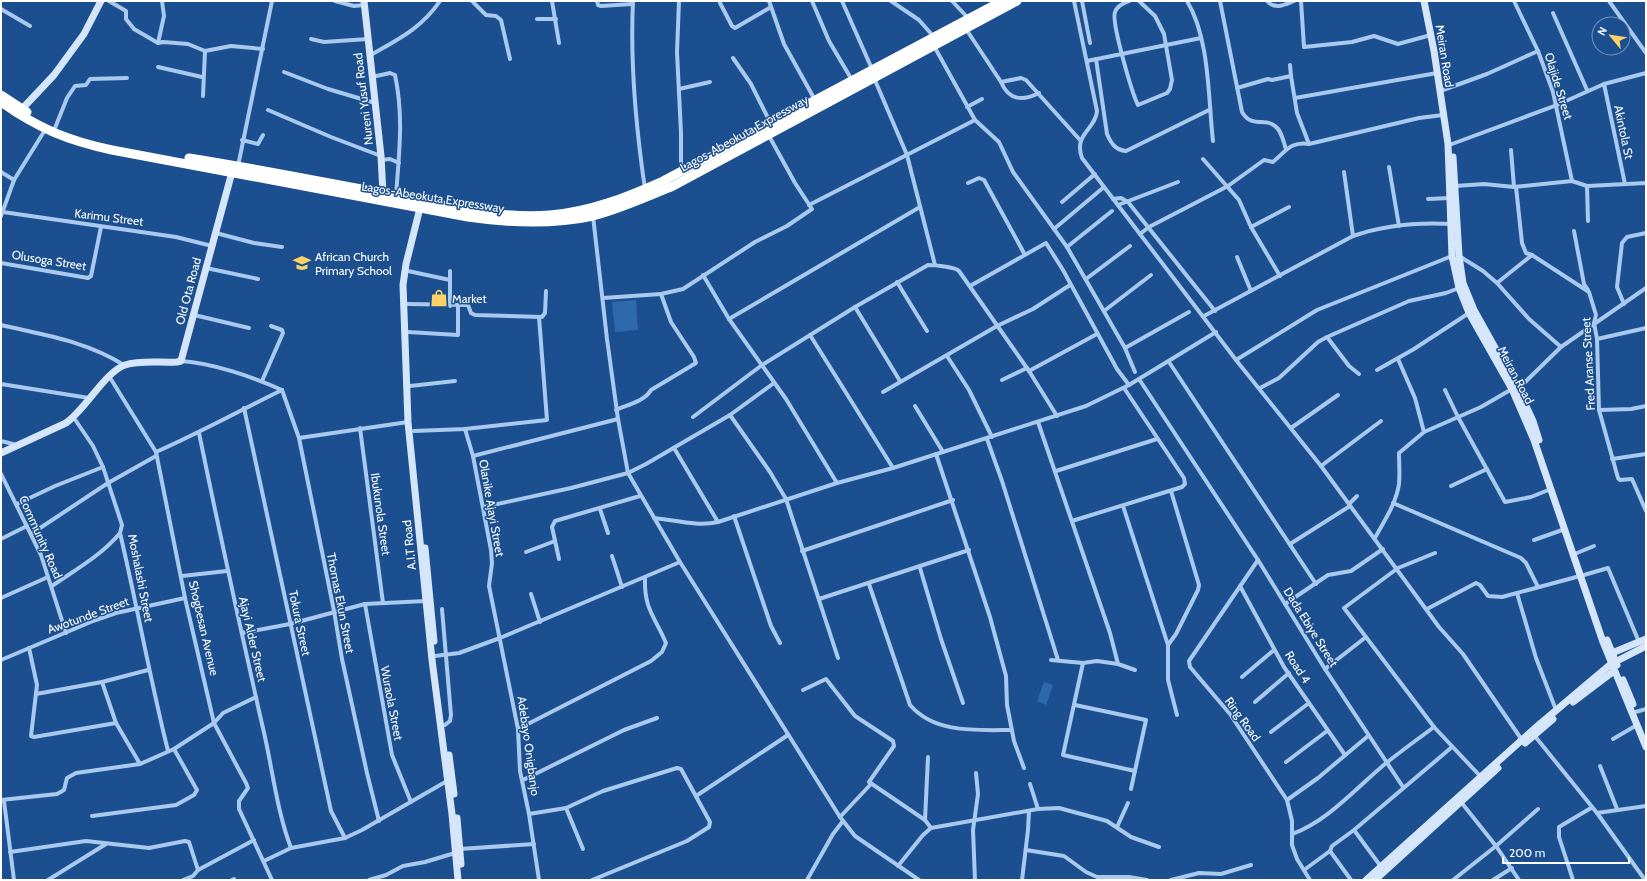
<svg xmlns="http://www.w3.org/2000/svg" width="1647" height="881" font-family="Cabin,sans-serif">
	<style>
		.green { fill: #2e69ad }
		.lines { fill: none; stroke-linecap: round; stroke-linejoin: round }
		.street { stroke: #a9c9ee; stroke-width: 4 }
		.secondary { stroke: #d6e6fa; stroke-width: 7 }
		.highway { stroke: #fff; stroke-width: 9 }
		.labels { text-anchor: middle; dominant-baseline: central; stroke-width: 3; stroke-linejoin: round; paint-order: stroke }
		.street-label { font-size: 12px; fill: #fff; stroke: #1b4f8f }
		.poi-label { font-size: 12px; fill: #fff; stroke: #1b4f8f; text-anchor: start }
	</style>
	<rect width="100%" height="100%" fill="#1b4f8f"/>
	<g class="green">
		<polygon points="636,300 638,330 615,332 612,302"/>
		<polygon points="1044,682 1053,685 1046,705 1037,701"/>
	</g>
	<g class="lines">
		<g class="street">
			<polyline points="109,1 126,11 126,19 134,29 158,43 163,42 188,44 205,51 231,46 263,49"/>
			<polyline points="335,1 354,6 364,5"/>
			<polyline points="472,1 486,15 496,16 501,20 510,59"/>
			<polyline points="552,1 559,43"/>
			<polyline points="597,1 598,5 601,6 632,4"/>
			<path d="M633 1C630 63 636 128 645 189"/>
			<polyline points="679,1 677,52 681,133 681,172"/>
			<polyline points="769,1 784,44 815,100"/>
			<polyline points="812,1 829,41 852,80"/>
			<polyline points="842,1 872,69"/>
			<polyline points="891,1 919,20 934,37"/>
			<polyline points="952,1 968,18"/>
			<path d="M1074 1 1097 111C1096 129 1073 134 1082 158L1236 360 1321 466 1439 627 1463 654 1522 740"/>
			<polyline points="1082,1 1090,43"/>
			<path d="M1129 1C1123 3 1117 6 1115 12 1111 22 1132 93 1138 105L1167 93 1170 89 1172 80 1164 34 1155 16 1139 1"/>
			<path d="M1187 1C1210 39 1208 98 1213 141"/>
			<path d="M1220 1 1242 112C1252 129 1265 117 1275 126 1282 131 1283 141 1286 149"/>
			<path d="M1267 1C1275 10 1284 5 1294 1"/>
			<polyline points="1301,1 1304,47 1352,42 1374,36 1398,44 1431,35"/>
			<polyline points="1514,1 1538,51 1553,92 1572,181"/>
			<polyline points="1609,1 1646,53"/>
			<polyline points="720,3 732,26 735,28 771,7"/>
			<polyline points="1,9 30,26"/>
			<polyline points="1553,13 1587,90"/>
			<polyline points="537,19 556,19"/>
			<polyline points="966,29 1001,82 1021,78 1026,80 1080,140"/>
			<polyline points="311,39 324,42 368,39"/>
			<polyline points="158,43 164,16 162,1"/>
			<polyline points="934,46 975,120 999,142 1013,172 1067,247"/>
			<path d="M369 56C397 40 421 29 440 1"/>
			<polyline points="733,58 751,84 771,124"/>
			<path d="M1096 59 1107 134C1111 143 1115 150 1126 151L1209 110"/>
			<polyline points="1087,61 1201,38"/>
			<polyline points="158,67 202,77"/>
			<polyline points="284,72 328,89 375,103"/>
			<polyline points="1291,76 1297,113 1309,144"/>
			<path d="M372 77 390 73 395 75C404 117 399 153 396 196"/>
			<polyline points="874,78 907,155 935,265"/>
			<path d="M1001 82C1009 101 1023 101 1039 93"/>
			<polyline points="1604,84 1625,184"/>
			<polyline points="1237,88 1268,79 1272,80 1291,76 1290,65"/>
			<polyline points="679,89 710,82"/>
			<polyline points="1443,90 1487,74 1538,51"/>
			<polyline points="203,96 205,51"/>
			<polyline points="1295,98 1437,73"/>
			<polyline points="967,107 982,99"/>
			<polyline points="268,110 331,137 381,156"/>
			<polyline points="55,128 67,98 75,86 86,85 90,79 127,78"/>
			<polyline points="242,140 258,144 263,135"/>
			<polyline points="1452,144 1557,105 1604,84 1646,73"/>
			<polyline points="1511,150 1514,187"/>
			<polyline points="1203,159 1239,200 1251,227 1280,276"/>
			<polyline points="381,160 390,159 399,163"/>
			<polyline points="238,166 272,1"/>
			<polyline points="1389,167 1399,226"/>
			<polyline points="1,172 14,180"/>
			<polyline points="1344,172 1353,236"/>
			<polyline points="968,183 979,178 984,180 1025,255"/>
			<polyline points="1455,186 1484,184 1514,187 1572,181 1587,186 1646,183"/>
			<polyline points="1587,186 1588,221"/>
			<polyline points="1516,187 1522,243 1526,253 1532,255 1589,292 1596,315 1594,323 1597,339 1599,410 1618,478 1620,480 1632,479 1646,511"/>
			<polyline points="1113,199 1121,198 1128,202 1215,311"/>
			<polyline points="1428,199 1450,198"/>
			<polyline points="1062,202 1095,174"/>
			<polyline points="809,205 975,120"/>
			<polyline points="1118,205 1178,182"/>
			<polyline points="1112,211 1067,247 1125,348 1189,312"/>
			<polyline points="3,212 176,237 212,246"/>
			<polyline points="1,216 14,180 45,130"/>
			<polyline points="593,216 607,339 618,419 628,473 680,562 840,817 855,836 919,880"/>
			<polyline points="1251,227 1289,207"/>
			<polyline points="1054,229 1104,187"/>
			<polyline points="1574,231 1584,284 1588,290"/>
			<polyline points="216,233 254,243 282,247"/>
			<path d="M1140 234 1149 227 1228 186 1264 160 1273 162C1286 151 1291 141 1309 144L1419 118 1443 115"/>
			<polyline points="1459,256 1483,271 1497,283 1529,319 1561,347"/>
			<polyline points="1237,257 1251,291"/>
			<polyline points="1,263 88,278 91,276 101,227"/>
			<polyline points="206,268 258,279"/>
			<polyline points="408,271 450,280"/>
			<polyline points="450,271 450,306"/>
			<polyline points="703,275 729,319 786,399 837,483"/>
			<polyline points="1086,279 1130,246"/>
			<polyline points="897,282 927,331"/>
			<polyline points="1497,283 1532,255"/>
			<polyline points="970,286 1046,243 1063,270 1117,369 1129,385"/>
			<polyline points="603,298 661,294 683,289 755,242 787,226 812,209 795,183 768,134"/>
			<polyline points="407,304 468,305 471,313 475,315 542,317 545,313 546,291"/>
			<polyline points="1624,304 1617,287 1622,243 1627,237 1646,233"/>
			<polyline points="855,307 900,381"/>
			<polyline points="1104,311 1151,275"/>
			<polyline points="194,315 249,328"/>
			<path d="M1204 316 1353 236C1384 225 1420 222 1453 224"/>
			<polyline points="729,319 920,207"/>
			<path d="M1 325C44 335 86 341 124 365"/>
			<polyline points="408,332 458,335 458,306"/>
			<polyline points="810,335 893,468"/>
			<polyline points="1327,337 1349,366 1359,374"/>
			<polyline points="1597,339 1646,328"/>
			<polyline points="1125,348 1135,372"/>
			<polyline points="947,356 969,390 992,437"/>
			<polyline points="1398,359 1415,398 1424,432"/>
			<polyline points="1236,360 1317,310 1452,256"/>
			<path d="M181 361C213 363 253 377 282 390"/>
			<polyline points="1169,362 1316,584"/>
			<polyline points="1377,370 1414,349 1469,313"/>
			<polyline points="1029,371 1097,334"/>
			<polyline points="109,376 156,452 185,598 214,723 246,783 248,788 239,801 239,809 272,880"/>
			<polyline points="1139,379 1258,560 1325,669 1403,787"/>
			<polyline points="1002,380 1027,368"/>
			<polyline points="262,381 283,333 282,330 271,326"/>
			<polyline points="1,384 89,398"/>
			<polyline points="410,386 455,381"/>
			<polyline points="1260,388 1279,378 1318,342 1327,337 1409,301 1446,293 1459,288"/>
			<polyline points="1518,389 1561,347 1646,288"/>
			<polyline points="282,390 299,438 334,611 342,659 367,773 379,821"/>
			<polyline points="1445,390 1458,417 1505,502 1531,497 1551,489"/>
			<polyline points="883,392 997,326 1033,309 1070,285"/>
			<polyline points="915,406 943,452"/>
			<polyline points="244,408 331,811 345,838"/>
			<path d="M616 410C627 405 645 401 651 390L696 363 694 357 671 322 661 294"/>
			<polyline points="1599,410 1631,409 1646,406"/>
			<polyline points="730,415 770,472 786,499 838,658"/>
			<path d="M693 417 762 365 855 307 928 265C935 265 955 267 959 271L1029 371 1057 416"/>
			<path d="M74 418 93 446 103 467 122 525 120 533C137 605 150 679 168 751"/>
			<polyline points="1038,422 1110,633 1118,664"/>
			<polyline points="360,428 383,603"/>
			<polyline points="1291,428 1338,395"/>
			<polyline points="465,429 473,456 491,550 492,563 489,586 518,729 520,771 529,814 539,880"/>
			<polyline points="414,431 465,429 547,420 539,317"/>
			<path d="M199 433C219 530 240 627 262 724 272 764 276 809 291 848"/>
			<polyline points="299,438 408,422"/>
			<polyline points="987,439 1002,481 1058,660"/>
			<polyline points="1,441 17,445"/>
			<polyline points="674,448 718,522"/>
			<path d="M156 452C199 433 239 411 282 390"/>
			<polyline points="936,454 990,617 1006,676 1007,705 1014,741 1024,768"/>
			<polyline points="473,456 618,419"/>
			<polyline points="1612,459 1646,454"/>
			<polyline points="1321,466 1381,421"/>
			<polyline points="1056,471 1157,439"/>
			<polyline points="1,474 41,555 66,633"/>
			<polyline points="1451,486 1487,469"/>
			<polyline points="1393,503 1521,558 1526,563 1538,587"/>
			<polyline points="17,504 55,486 103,467"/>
			<polyline points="1349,504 1357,496"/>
			<polyline points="1123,506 1168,645 1168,680 1177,715"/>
			<polyline points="484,507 571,488 628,473 646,464 730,415 774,383"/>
			<polyline points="600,509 608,533"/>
			<polyline points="734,516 771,626 780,643"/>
			<path d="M654 518C675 520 697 527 718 522L837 483 893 468 1086 406 1129 385 1216 332"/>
			<polyline points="1072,521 1182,487 1185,484 1184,478 1124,388"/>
			<polyline points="31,534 108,483 156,456"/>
			<path d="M1375 538C1384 521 1396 504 1399 484 1400 474 1399 463 1399 453L1424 432 1481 407 1512 389"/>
			<polyline points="1,539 27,526"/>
			<polyline points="1534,540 1565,529"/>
			<polyline points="1290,544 1350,506"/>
			<polyline points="802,551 953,500"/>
			<polyline points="526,552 555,541"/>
			<polyline points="1435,553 1398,568 1344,608 1434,727 1481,777"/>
			<polyline points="1577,553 1594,546"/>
			<polyline points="612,556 622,587"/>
			<polyline points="559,559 552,527 555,521 640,496"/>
			<polyline points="1258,560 1189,661 1190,667 1230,714 1287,800 1292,821 1292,845 1297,859 1310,880"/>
			<polyline points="920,568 941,639 963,703"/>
			<polyline points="1584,575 1608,568 1639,642"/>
			<polyline points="182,576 227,571"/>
			<path d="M869 584 910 705C935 734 977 730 1012 730"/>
			<path d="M52 586C75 570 102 555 120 533"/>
			<polyline points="1240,586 1284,667 1345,755"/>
			<polyline points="1517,593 1536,658 1556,710"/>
			<polyline points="531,594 540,622"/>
			<polyline points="1,598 48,577"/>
			<polyline points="819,599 969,550"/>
			<polyline points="365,604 392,755 411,802"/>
			<polyline points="1285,604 1328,575 1351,571 1383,549"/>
			<polyline points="442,609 451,715 450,721 445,725"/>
			<polyline points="1427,609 1476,583 1480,585 1488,596 1502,597 1580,576"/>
			<polyline points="242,633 290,624 365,604 426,601"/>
			<polyline points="1168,645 1176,634 1198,590 1199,585 1171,491"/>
			<polyline points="29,648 37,685 31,736 34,737 116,723"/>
			<polyline points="435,656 459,653 500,638 680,562"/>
			<polyline points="1,660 93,621 116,613 185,598"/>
			<polyline points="1051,660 1083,663 1097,661 1118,664 1135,670"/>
			<polyline points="1083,663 1063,755 1135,771"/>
			<polyline points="1325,669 1366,637"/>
			<polyline points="1242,677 1274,650"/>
			<polyline points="102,682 116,723 140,764"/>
			<polyline points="803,690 826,679 855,716 893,741 894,746 869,782 925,820 931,828"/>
			<polyline points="36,694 102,682 148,670"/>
			<polyline points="1255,702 1289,673"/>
			<polyline points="1075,705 1146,720 1131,789"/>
			<polyline points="1632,713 1646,709"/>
			<path d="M518 729 651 661 662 652 666 643C655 617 644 609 645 579"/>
			<polyline points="1271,732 1309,703"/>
			<polyline points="1534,735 1597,813 1645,880"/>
			<polyline points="1613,739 1637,725"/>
			<polyline points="1286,762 1327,731"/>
			<polyline points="1600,766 1617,809"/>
			<polyline points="523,780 624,730 657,718"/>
			<polyline points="1030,784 1038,809"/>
			<polyline points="696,796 788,735"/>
			<polyline points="1,800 57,794 64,790 67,778 76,773 140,764 174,749 214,723 223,713 256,697"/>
			<polyline points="1287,800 1318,778 1368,736"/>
			<polyline points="4,801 14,880"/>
			<polyline points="1461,802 1496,846 1519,880"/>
			<polyline points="566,808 583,849"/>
			<polyline points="1597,813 1646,806"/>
			<polyline points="529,814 566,808 603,791 677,768 681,769 710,822 709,827 687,841 592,880"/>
			<polyline points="92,816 176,805 194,795 197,790 174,749"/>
			<polyline points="840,817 871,784"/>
			<polyline points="925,820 928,757"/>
			<polyline points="1117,827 1128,803"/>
			<polyline points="1354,830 1379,864"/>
			<path d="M1292 834C1328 821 1356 788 1385 764 1401 751 1418 739 1434 727"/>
			<polyline points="460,849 534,844"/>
			<polyline points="1026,850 1064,856 1086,872 1097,877 1129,877 1147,880"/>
			<polyline points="1330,851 1351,880"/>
			<polyline points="10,852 86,841 149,848 185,841 189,842 198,870"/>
			<polyline points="264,861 291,848 345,838 362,830 447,781"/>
			<polyline points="898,866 923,835 931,828 1038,809 1059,808 1107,821 1131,837 1159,847"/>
			<polyline points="1304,870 1330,851 1332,846 1354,830 1452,747"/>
			<polyline points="48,880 106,844"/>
			<polyline points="183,880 193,876 198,870 254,840"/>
			<polyline points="232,880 234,879"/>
			<polyline points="369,880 386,875 403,866 425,862 455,853"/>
			<polyline points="807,880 833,834 843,821"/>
			<polyline points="975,880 973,830 978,794 976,773"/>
			<polyline points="1022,880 1028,830 1029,811"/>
			<polyline points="1171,880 1199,873 1221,874 1251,865"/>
			<polyline points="1453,880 1496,846 1538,809"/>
			<polyline points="1493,880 1512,868"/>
			<polyline points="1573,880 1559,837 1559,827 1591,808"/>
		</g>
		<g class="secondary">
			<polyline points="364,1 381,156 383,194"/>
			<polyline points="1424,1 1434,51 1448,144 1452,256 1459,288 1469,313 1512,389 1534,440 1603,642 1646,747"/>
			<polyline points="22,109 54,75 84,34 101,1"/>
			<polyline points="1453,157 1459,256 1463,283 1474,310 1518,389 1533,421 1539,440"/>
			<polyline points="420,208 406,264 403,285 408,422 432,660 452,814 458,880"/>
			<path d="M1 453 66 423C85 410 105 372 125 365 140 360 161 363 177 362L181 361 232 172"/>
			<polyline points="425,548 434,641"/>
			<polyline points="1607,640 1617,665"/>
			<polyline points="1612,653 1646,639"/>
			<polyline points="1615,662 1646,646"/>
			<polyline points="1623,680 1633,704"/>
			<polyline points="1573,702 1614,671"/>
			<polyline points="1525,743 1553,719"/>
			<polyline points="449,755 454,794"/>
			<polyline points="457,818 461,864"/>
			<polyline points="1366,880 1534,729 1611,664"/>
			<polyline points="1375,880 1498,768"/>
		</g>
		<g class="highway">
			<polyline points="1,95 27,112"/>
			<path d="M1 102C37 128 69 141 112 150L468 217C509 223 552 225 593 216 620 209 647 197 673 186L1017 1"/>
			<path d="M189 158C259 169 328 183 398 196 448 206 498 219 550 215 590 212 627 197 663 181L1002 1"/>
		</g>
	</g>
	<defs>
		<g id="school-bare" transform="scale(1.38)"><path d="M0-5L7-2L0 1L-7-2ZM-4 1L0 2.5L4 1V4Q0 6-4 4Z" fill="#ffd166" stroke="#1b4f8f" stroke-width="2.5" paint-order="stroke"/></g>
		<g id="shop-bare" transform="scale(1.38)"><path d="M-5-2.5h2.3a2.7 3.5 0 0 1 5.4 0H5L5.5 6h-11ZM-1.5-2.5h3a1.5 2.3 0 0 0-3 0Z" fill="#ffd166" stroke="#1b4f8f" stroke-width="2.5" paint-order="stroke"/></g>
	</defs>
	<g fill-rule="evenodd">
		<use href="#school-bare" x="302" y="263"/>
		<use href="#shop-bare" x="439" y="298"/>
	</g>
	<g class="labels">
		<g class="street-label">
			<text transform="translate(1445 56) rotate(81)">Meiran Road</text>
			<text transform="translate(1559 86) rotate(73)">Olajide Street</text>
			<text transform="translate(363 99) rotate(-97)">Nureni Yusuf Road</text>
			<text transform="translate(1624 132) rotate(78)">Akintola St</text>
			<text transform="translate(744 133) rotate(-29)">Lagos-Abeokuta Expressway</text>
			<text transform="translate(433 197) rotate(9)">Lagos-Abeokuta Expressway</text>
			<text transform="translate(109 217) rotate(7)">Karimu Street</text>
			<text transform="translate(49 260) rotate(9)">Olusoga Street</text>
			<text transform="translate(188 291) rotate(-75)">Old Ota Road</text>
			<text transform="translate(1588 364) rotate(-93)">Fred Aranse Street</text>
			<text transform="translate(1516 375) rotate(62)">Meiran Road</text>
			<text transform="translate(492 508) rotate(80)">Olanike Ajayi Street</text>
			<text transform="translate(381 514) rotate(82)">Ibukunola Street</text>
			<text transform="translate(41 537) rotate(66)">Community Road</text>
			<text transform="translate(409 545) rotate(-96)">A.I.T Road</text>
			<text transform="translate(141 578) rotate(79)">Moshalashi Street</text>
			<text transform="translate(341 603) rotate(79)">Thomas Ekun Street</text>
			<text transform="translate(88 615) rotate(-20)">Awotunde Street</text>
			<text transform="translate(300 623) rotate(78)">Tokura Street</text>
			<text transform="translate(1311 627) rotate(58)">Dada Ebiye Street</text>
			<text transform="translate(204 628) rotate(77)">Shogbesan Avenue</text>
			<text transform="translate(253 639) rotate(77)">Ajayi Alder Street</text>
			<text transform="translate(1298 667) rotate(57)">Road 4</text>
			<text transform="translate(392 703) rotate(79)">Wuraola Street</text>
			<text transform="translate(1243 719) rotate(54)">Ring Road</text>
			<text transform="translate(529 746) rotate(82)">Adebayo Onigbanjo</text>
		</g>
		<g class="poi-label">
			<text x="315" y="256">African Church<tspan x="315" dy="14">Primary School</tspan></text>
			<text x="452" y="298">Market</text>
		</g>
	</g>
	<rect width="1647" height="881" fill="none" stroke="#ffffff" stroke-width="4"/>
	<g transform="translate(1611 36) rotate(299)"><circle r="19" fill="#1b4f8f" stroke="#7695bc"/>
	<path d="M0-3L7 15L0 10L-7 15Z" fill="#ffd166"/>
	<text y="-6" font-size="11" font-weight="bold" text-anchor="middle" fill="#ffffff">N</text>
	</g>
	<path d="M1503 857v6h126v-6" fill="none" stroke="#ffffff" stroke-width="2"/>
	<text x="1509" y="857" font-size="12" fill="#ffffff" stroke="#1b4f8f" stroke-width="3" paint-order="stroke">200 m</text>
</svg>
